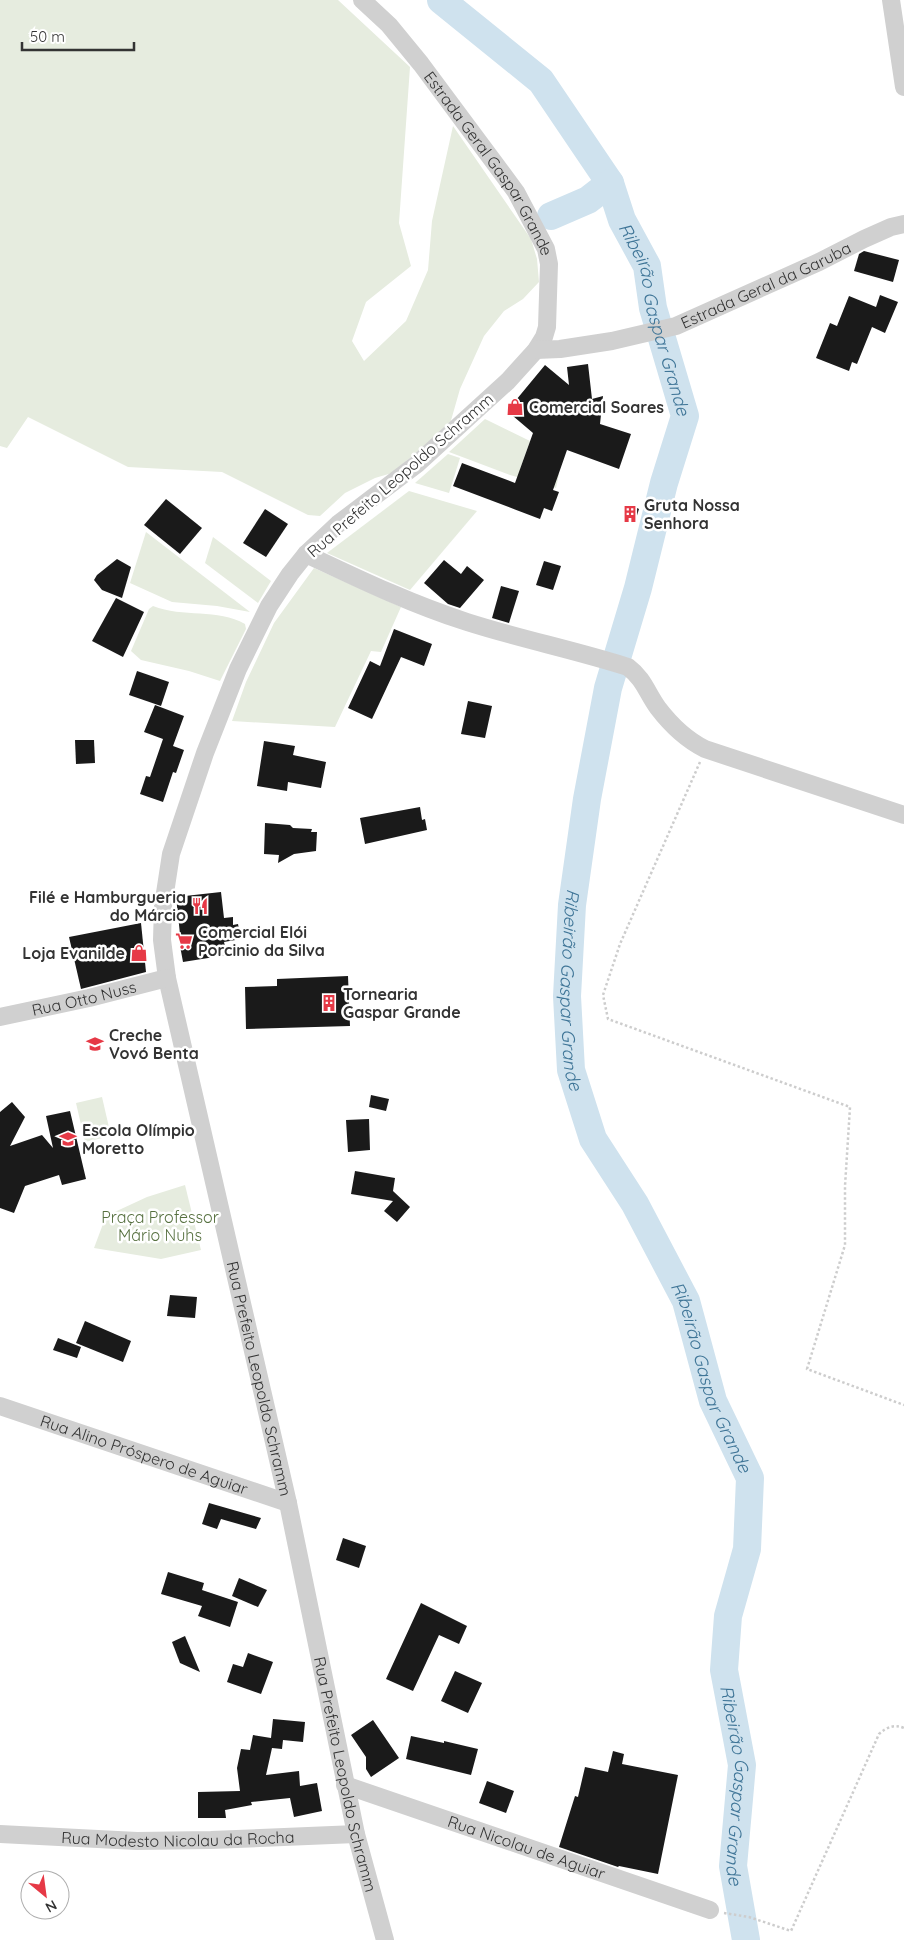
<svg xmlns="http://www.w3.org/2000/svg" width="904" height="1940" font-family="Quicksand,sans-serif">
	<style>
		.green { fill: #e6ecdf }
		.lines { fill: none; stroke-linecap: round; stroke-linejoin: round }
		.river { stroke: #cfe2ee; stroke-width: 28 }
		.building { fill: #1a1a1a }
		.path { stroke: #cdcdcd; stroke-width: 2.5; stroke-dasharray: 2.5 2.5; stroke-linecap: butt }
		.minor { stroke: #d0d0d0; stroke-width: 18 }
		.labels { text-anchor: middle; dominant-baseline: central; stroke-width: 5; stroke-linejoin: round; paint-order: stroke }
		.street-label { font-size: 16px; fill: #333; stroke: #fff }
		.poi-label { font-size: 16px; font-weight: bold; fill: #333; stroke: #fff; text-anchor: start }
		.park-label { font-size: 16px; fill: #56703f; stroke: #fff }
		.water-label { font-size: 18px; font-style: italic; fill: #3f7597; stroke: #fff }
	</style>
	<rect width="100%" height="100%" fill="#fff"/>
	<g class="green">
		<polygon points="0,0 338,0 410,67 399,223 411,266 366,302 352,341 364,361 406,321 428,270 432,221 453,126 531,239 537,259 539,282 523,299 504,311 484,336 460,389 450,424 392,473 375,478 345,493 320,516 308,515 222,472 128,467 28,417 7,448 0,446"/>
		<polygon points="485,419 530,441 520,469 559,474 556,488 510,475 449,452"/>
		<polygon points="448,454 460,458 449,493 415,483"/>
		<polygon points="409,491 477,511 410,590 327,553"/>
		<polygon points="146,532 250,612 217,606 172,602 130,583"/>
		<polygon points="213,537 271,581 258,603 205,563"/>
		<polygon points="314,568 401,607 381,652 371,651 335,727 232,721 246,682 274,623"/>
		<path d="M153 606C183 618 218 608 245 624L246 629 220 681 189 671 141 660 131 651 149 609Z"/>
		<polygon points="102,1097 111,1136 85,1142 76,1103"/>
		<polygon points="185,1185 201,1250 161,1259 94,1248 106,1216 147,1197"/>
	</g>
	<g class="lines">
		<g class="river">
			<path id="s1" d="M441 0 541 81 610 183 622 220 647 266 653 308 685 416 664 483 638 588 608 688 587 799 572 905 567 996 571 1070 593 1139 635 1204 686 1301 713 1401 750 1478 747 1549 728 1616 724 1670 742 1765 733 1866 746 1940"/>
			<polyline points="551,216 588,200 610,183"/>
		</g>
	</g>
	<g class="building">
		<polygon points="864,251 899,260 893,282 854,271 859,254"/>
		<polygon points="880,295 898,302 885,333 872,327 857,364 852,362 849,371 816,358 830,323 837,326 849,296 876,307"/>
		<polygon points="588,364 592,399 603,396 600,424 631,434 619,469 567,450 553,490 559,492 552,511 544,508 540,519 453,486 462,463 515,483 533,433 507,411 545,365 569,385 567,367"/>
		<polygon points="166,499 202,528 180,554 144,525"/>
		<polygon points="631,505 639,509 635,522 626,518 624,514 624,510"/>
		<polygon points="265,509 288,524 266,557 243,543"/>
		<polygon points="117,559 131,567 122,598 102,590 94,580 97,575"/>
		<polygon points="444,560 461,574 467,566 484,580 460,608 448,604 424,583"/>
		<polygon points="544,561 561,566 553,590 536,585"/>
		<polygon points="501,586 519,591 509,623 492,618"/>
		<polygon points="116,598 144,612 123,657 92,641"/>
		<polygon points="394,629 432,644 424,666 401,657 372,719 348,708 370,661 380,666"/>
		<polygon points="137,671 169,682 161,706 129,695"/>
		<polygon points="468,701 492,706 485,738 461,734"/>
		<polygon points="155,705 184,716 173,746 184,750 176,773 173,772 163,802 140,794 146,776 150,777 163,739 144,732"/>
		<polygon points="75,740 94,740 95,763 76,764"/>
		<polygon points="264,741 295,746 293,755 326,762 321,788 288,782 287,791 257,786"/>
		<polygon points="420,807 422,820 425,819 427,830 365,844 360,818"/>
		<polygon points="265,823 290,825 293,828 312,829 311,832 317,832 316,851 294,854 278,863 279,855 264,854"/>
		<polygon points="221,892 224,918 233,917 233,925 238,924 241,939 224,942 227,955 183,962 178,935 180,934 176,897"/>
		<polygon points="141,923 146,972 81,989 69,937"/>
		<polygon points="348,976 350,1026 246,1029 245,987 277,986 277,979"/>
		<polygon points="371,1095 389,1099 386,1111 369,1107"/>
		<polygon points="12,1102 25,1117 10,1146 42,1135 53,1148 46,1116 70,1111 86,1179 62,1185 59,1175 25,1186 14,1213 0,1208 0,1112"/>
		<polygon points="369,1119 370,1150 348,1152 346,1120"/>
		<polygon points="355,1171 395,1178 393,1191 410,1207 397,1222 384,1211 393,1201 351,1194"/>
		<polygon points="170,1295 197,1297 195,1318 167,1316"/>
		<polygon points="85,1321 131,1341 123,1362 76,1343"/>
		<polygon points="58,1338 81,1347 77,1358 53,1350"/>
		<polygon points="209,1503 261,1518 256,1529 221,1519 217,1529 202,1524"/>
		<polygon points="343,1538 366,1546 359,1568 336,1560"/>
		<polygon points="168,1572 204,1583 202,1590 238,1602 230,1627 198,1616 202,1606 161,1594"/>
		<polygon points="239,1578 267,1590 258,1607 232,1596"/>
		<polygon points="421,1603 467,1626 459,1644 439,1635 413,1691 386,1679"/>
		<polygon points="185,1636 200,1672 180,1663 172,1642"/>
		<polygon points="248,1653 273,1662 261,1694 227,1682 233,1664 243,1667"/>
		<polygon points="455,1671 482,1683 468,1713 441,1701"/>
		<polygon points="273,1719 305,1722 303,1742 283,1740 282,1749 272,1748 266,1775 299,1771 300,1786 317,1783 322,1811 294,1817 290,1798 251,1802 252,1805 225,1810 226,1818 198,1818 198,1792 240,1791 237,1768 241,1749 250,1750 253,1735 271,1738"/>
		<polygon points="373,1720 399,1758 371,1777 366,1769 366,1757 351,1735"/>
		<polygon points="411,1736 444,1743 444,1741 478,1749 471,1775 406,1759"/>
		<polygon points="613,1751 624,1754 622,1764 678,1775 658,1874 619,1866 618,1867 559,1847 575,1796 578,1797 585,1767 608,1772"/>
		<polygon points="487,1781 514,1791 506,1813 479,1803"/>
	</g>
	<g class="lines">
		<g class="path">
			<polyline points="700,762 620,944 603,995 608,1019 850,1107 845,1186 845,1245 807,1369 904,1405"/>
			<path d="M724 1913 749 1917 791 1931 879 1734C887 1727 894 1724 904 1728"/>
		</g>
		<g class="minor">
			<path id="s2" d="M362 0 389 25 421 64 516 192 546 249 549 264 547 327 544 337 536 350 508 381 417 464 338 524 306 554 290 574 269 606 238 669 205 753 171 854 163 906 162 940 167 978 288 1503 356 1834 385 1940"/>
			<polyline points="891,0 904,87"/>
			<path id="s3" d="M536 350 560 349 612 341 676 326 819 262 864 239 891 227 904 224"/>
			<path d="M306 554C359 579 411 604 467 622 520 639 575 650 628 667 644 679 647 693 658 708 671 725 687 740 705 749L904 815"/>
			<path id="s4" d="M0 1017 89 998 167 978"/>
			<path id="s5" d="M0 1406 288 1503"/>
			<path id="s6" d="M345 1785 710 1910"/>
			<path id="s7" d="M0 1834 137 1841 211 1840 356 1834"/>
		</g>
	</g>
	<defs>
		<g id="shop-bare" transform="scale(1.35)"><path d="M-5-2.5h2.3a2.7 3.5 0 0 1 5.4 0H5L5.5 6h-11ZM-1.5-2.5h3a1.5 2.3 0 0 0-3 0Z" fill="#e63946" stroke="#fff" stroke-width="2.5" paint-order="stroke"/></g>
		<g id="building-bare" transform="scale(1.35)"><path d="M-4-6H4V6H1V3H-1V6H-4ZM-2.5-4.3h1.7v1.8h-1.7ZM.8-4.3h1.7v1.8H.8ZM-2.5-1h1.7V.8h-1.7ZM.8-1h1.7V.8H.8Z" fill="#e63946" stroke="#fff" stroke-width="2.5" paint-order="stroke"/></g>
		<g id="restaurant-bare" transform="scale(1.35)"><path d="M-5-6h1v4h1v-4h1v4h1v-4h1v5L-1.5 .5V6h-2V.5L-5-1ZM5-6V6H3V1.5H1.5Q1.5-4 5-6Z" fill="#e63946" stroke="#fff" stroke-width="2.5" paint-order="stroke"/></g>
		<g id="supermarket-bare" transform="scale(1.35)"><path d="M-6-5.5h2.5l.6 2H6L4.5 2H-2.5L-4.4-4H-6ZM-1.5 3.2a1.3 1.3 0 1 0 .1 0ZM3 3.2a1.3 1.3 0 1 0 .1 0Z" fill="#e63946" stroke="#fff" stroke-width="2.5" paint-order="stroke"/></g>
		<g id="school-bare" transform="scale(1.35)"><path d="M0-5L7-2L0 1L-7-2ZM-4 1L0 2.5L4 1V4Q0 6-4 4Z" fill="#e63946" stroke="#fff" stroke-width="2.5" paint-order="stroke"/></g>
	</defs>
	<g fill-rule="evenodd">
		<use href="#shop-bare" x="515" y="407"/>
		<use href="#building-bare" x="630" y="514"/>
		<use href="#restaurant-bare" x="200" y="906"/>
		<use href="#supermarket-bare" x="184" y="941"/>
		<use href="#shop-bare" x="139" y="953"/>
		<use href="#building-bare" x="329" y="1003"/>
		<use href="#school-bare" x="95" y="1044"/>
		<use href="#school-bare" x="68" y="1139"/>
	</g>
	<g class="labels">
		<g class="street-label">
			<text stroke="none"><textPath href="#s2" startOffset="208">Estrada Geral Gaspar Grande</textPath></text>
			<text stroke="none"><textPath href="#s3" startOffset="241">Estrada Geral da Garuba</textPath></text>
			<text transform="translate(400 475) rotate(-41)">Rua Prefeito Leopoldo Schramm</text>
			<text stroke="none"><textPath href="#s4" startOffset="86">Rua Otto Nuss</textPath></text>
			<text stroke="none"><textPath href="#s2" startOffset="1590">Rua Prefeito Leopoldo Schramm</textPath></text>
			<text stroke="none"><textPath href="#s5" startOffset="152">Rua Alino Próspero de Aguiar</textPath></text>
			<text stroke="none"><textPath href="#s2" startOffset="1995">Rua Prefeito Leopoldo Schramm</textPath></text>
			<text stroke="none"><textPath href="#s7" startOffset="178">Rua Modesto Nicolau da Rocha</textPath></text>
			<text stroke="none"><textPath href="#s6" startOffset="192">Rua Nicolau de Aguiar</textPath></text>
		</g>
		<g class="poi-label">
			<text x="529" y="407">Comercial Soares</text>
			<text x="644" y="505">Gruta Nossa<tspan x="644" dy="18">Senhora</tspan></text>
			<text x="186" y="897" text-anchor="end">Filé e Hamburgueria<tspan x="186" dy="18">do Márcio</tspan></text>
			<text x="198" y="932">Comercial Elói<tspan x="198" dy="18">Porcinio da Silva</tspan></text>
			<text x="125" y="953" text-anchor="end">Loja Evanilde</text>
			<text x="343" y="994">Tornearia<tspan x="343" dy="18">Gaspar Grande</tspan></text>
			<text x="109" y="1035">Creche<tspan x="109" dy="18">Vovó Benta</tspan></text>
			<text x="82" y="1130">Escola Olímpio<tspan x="82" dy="18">Moretto</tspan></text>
		</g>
		<g class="park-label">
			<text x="160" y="1217">Praça Professor<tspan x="160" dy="18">Mário Nuhs</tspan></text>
		</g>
		<g class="water-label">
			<text stroke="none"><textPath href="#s1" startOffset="396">Ribeirão Gaspar Grande</textPath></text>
			<text stroke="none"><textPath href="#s1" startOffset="1086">Ribeirão Gaspar Grande</textPath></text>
			<text stroke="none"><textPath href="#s1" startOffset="1506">Ribeirão Gaspar Grande</textPath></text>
			<text stroke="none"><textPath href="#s1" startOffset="1926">Ribeirão Gaspar Grande</textPath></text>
		</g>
	</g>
	<g transform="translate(45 1895) rotate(151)"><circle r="24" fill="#ffffff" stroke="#adadad"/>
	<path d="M0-4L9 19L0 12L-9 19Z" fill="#e63946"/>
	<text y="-8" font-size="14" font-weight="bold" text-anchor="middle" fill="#333333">N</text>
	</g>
	<path d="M22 42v8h112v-8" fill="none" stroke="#333333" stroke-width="2.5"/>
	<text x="30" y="42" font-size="15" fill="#333333" stroke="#ffffff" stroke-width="4" paint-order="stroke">50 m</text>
</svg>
